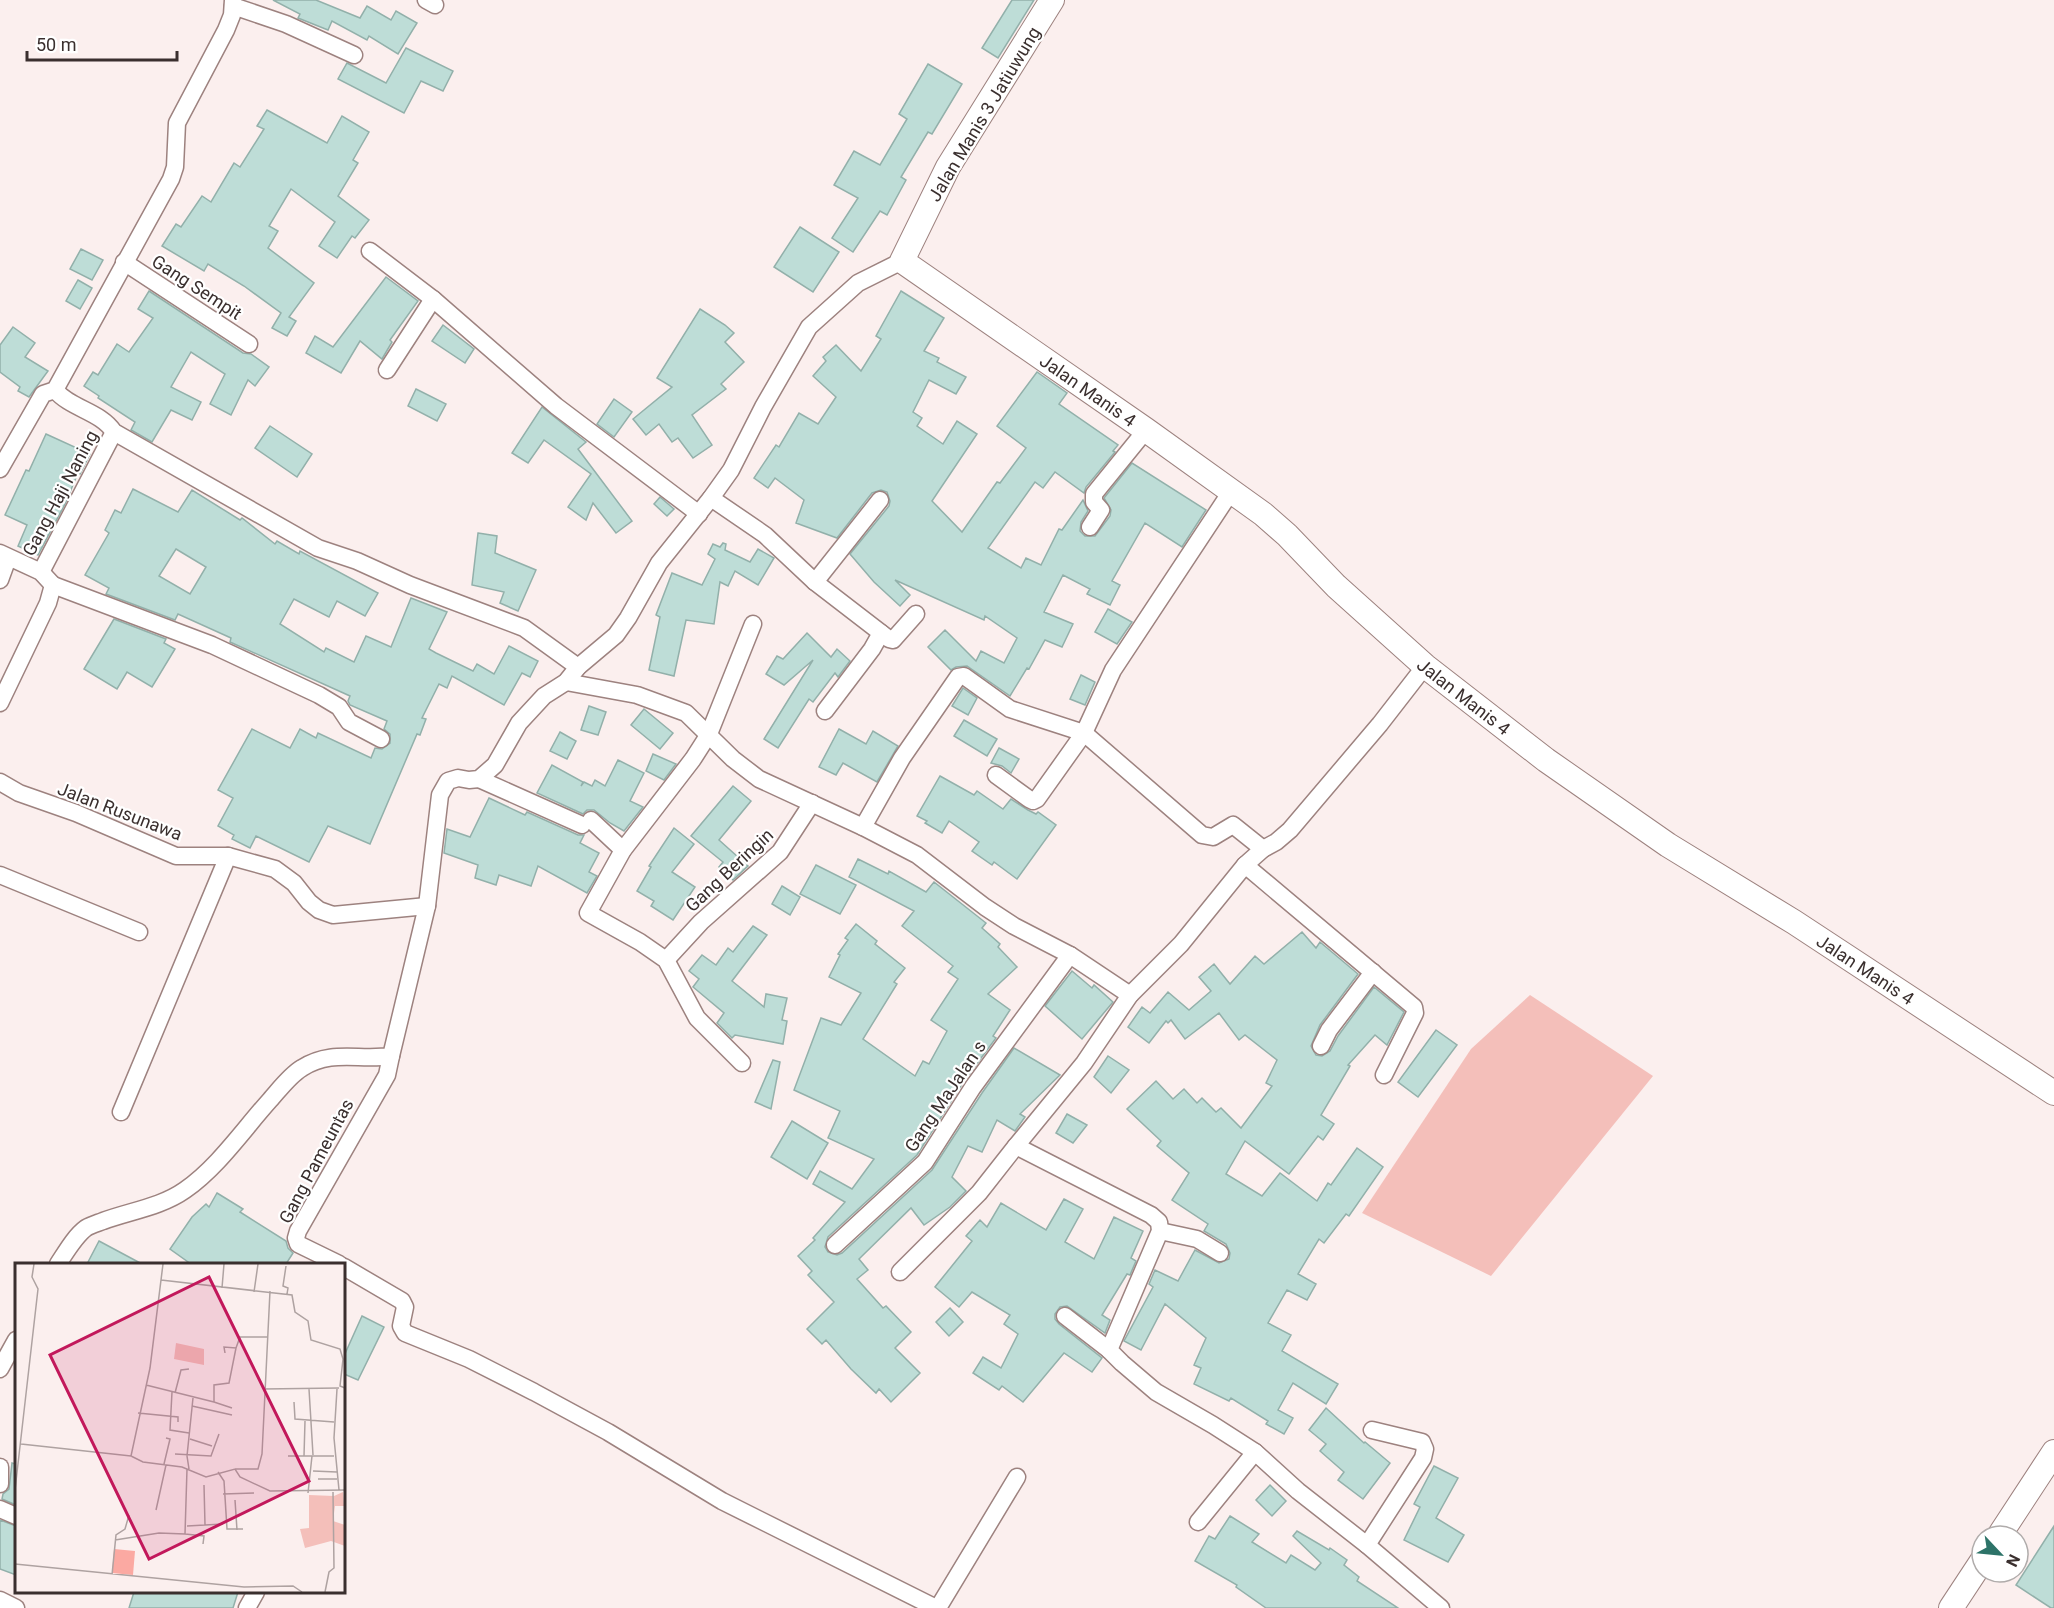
<svg xmlns="http://www.w3.org/2000/svg" width="2054" height="1608" font-family="Roboto,sans-serif">
	<style>
		.green { fill: #f4bfba }
		.building { fill: #beddd7; stroke: #92b0aa; stroke-width: 1.5; fill-rule: evenodd }
		.lines { fill: none; stroke-linecap: round; stroke-linejoin: round }
		.street-casing { stroke: #9d827f; stroke-width: 19 }
		.secondary-casing { stroke: #9d827f; stroke-width: 26 }
		.street { stroke: #fff; stroke-width: 16 }
		.secondary { stroke: #fff; stroke-width: 24 }
		.labels { text-anchor: middle; dominant-baseline: central; stroke-width: 4.5; stroke-linejoin: round; paint-order: stroke }
		.street-label { font-size: 18px; fill: #3a2f2e; stroke: #fff }
		.inset-road { fill: none; stroke: #aea2a1; stroke-width: 1.5 }
		.view { fill: #c2185b; fill-opacity: 0.15; stroke: #c2185b; stroke-width: 3 }
		.inset-edge { fill: none; stroke: #3a2f2e; stroke-width: 3 }
	</style>
	<rect width="100%" height="100%" fill="#fbefee"/>
	<polygon class="green" points="1530,995 1653,1076 1491,1276 1362,1213 1471,1049"/>
	<g class="building">
		<polygon points="273,0 316,0 360,18 367,6 391,20 396,11 417,23 398,54 369,36 367,40 332,21 328,30 298,18 300,14"/>
		<polygon points="1012,0 1034,0 998,58 982,48"/>
		<polygon points="406,48 453,71 443,91 421,81 404,113 338,79 347,63 386,83"/>
		<polygon points="928,64 962,84 932,134 928,132 901,177 906,180 887,215 880,211 853,252 832,238 858,198 834,185 854,151 880,165 907,119 899,114"/>
		<polygon points="267,110 327,143 342,116 369,132 353,160 358,163 338,196 369,220 355,238 352,236 337,258 319,246 335,222 291,189 269,226 278,231 268,248 314,283 289,317 296,321 287,336 272,328 281,313 244,286 208,264 204,271 162,246 176,224 181,227 202,196 211,202 234,163 240,167 264,129 257,126"/>
		<polygon points="800,227 839,252 813,292 774,267"/>
		<polygon points="81,249 103,260 92,280 70,269"/>
		<polygon points="386,277 418,301 390,340 392,342 382,359 360,341 341,373 306,353 315,336 333,347"/>
		<polygon points="78,280 92,288 80,309 66,301"/>
		<polygon points="149,291 243,353 251,354 269,367 255,386 248,380 231,415 210,404 225,374 191,352 171,387 201,402 192,420 171,410 152,442 131,430 135,422 98,398 99,396 84,386 93,372 98,375 117,344 129,352 153,318 138,309"/>
		<polygon points="901,291 944,318 924,351 939,358 937,362 966,377 956,394 929,380 913,412 922,418 917,426 943,444 957,421 977,434 932,501 962,532 997,482 1000,483 1026,448 997,426 1037,372 1067,393 1059,404 1118,445 1113,451 1115,452 1086,487 1084,493 1055,472 1043,488 1035,482 988,548 1021,568 1026,558 1041,565 1059,529 1062,530 1083,500 1088,511 1081,522 1080,531 1085,536 1095,536 1110,516 1111,510 1104,498 1132,463 1206,510 1182,547 1145,523 1112,581 1120,585 1110,605 1087,594 1090,589 1063,575 1044,612 1073,624 1062,647 1045,640 1029,669 1027,668 1010,696 967,666 956,667 951,670 928,647 945,630 976,661 981,651 1004,663 1017,638 985,616 984,620 895,580 910,595 900,606 874,582 850,554 889,506 890,501 887,492 881,490 872,493 837,538 796,523 804,500 775,478 768,488 754,478 776,445 779,447 799,413 818,424 836,397 813,376 826,361 823,357 836,345 861,371 881,339 876,336"/>
		<polygon points="700,309 725,325 734,333 725,342 744,362 721,384 726,389 692,415 712,445 693,458 678,438 672,442 659,424 646,435 633,419 672,387 657,378"/>
		<polygon points="443,325 474,349 465,363 432,341"/>
		<polygon points="13,327 35,343 25,357 48,371 29,397 18,391 20,387 0,372 0,345"/>
		<polygon points="416,389 446,404 437,421 408,406"/>
		<polygon points="614,399 632,412 614,437 597,424"/>
		<polygon points="542,407 586,442 578,449 632,521 616,533 593,503 586,520 568,507 591,474 544,440 528,463 512,453"/>
		<polygon points="270,426 312,454 297,477 255,448"/>
		<polygon points="46,434 90,454 80,474 78,473 65,504 38,555 18,546 27,525 5,515 26,470 29,471"/>
		<path d="M133 489 178 512 192 490 240 520 242 518 275 544 277 541 299 554 300 551 378 593 365 616 337 601 329 617 294 599 280 624 324 652 326 648 354 662 366 636 391 647 411 598 447 612 429 649 436 653 473 671 477 664 494 674 509 646 538 661 530 677 522 673 504 705 452 676 447 688 439 684 422 718 426 719 420 735 417 734 370 844 328 826 309 862 256 836 250 848 232 839 234 835 218 826 233 798 218 790 252 729 290 748 300 729 316 738 318 733 371 758 375 748 382 749 390 743V734L384 729 387 721 350 705 348 701 350 696 230 642 231 638 178 614 175 620 106 594 109 588 85 575 109 533 105 530 115 510 121 513ZM176 549 206 567 190 594 159 576Z"/>
		<polygon points="660,497 674,509 667,516 654,504"/>
		<polygon points="478,533 497,536 495,553 536,570 518,611 500,603 504,592 472,585"/>
		<polygon points="723,543 726,544 725,550 750,562 758,549 774,558 758,585 735,571 728,586 720,582 714,624 686,620 674,676 649,670 660,617 656,615 672,573 702,585 715,559 708,554 713,544 720,547"/>
		<polygon points="1108,609 1132,622 1117,644 1095,632"/>
		<polygon points="114,619 166,639 164,643 175,649 152,687 127,672 117,689 84,669"/>
		<polygon points="807,633 831,657 837,649 850,661 838,677 835,673 813,702 809,699 778,748 764,739 813,660 784,685 766,674 777,656 783,659"/>
		<polygon points="1081,675 1095,682 1085,705 1070,699"/>
		<polygon points="963,688 977,698 968,715 952,706"/>
		<polygon points="589,706 606,712 598,735 581,730"/>
		<polygon points="644,709 673,733 660,749 631,725"/>
		<polygon points="964,720 997,739 987,756 954,736"/>
		<polygon points="839,729 866,744 873,731 898,746 877,782 843,763 836,775 819,767"/>
		<polygon points="560,732 576,741 567,759 550,751"/>
		<polygon points="999,748 1019,759 1011,773 1002,766 991,763"/>
		<polygon points="653,754 676,764 664,780 646,771"/>
		<polygon points="618,760 644,773 630,801 643,807 624,831 610,823 594,810 587,810 583,814 537,793 552,765 583,782 581,786 584,782 592,786 595,780 605,786"/>
		<polygon points="940,776 974,795 977,791 1003,809 1011,799 1028,810 1036,814 1038,812 1056,825 1017,879 994,862 992,865 972,851 979,842 949,821 942,833 925,823 927,821 917,816"/>
		<polygon points="733,786 751,801 719,840 748,866 733,880 719,867 723,862 691,836"/>
		<polygon points="489,798 525,815 527,812 578,835 584,835 580,843 599,853 589,872 597,876 587,893 538,866 531,886 499,875 496,885 475,878 478,865 444,853 447,829 470,837"/>
		<polygon points="674,828 694,844 672,872 695,887 673,920 651,906 654,901 637,891 651,867 649,866"/>
		<polygon points="858,859 888,874 889,871 926,892 934,882 986,923 982,928 1000,944 998,947 1017,967 988,994 1010,1010 993,1036 996,1038 964,1081 917,1155 828,1237 825,1247 828,1252 837,1255 842,1253 932,1170 982,1093 1014,1048 1060,1075 1020,1114 1025,1117 1015,1131 997,1120 982,1152 968,1146 952,1177 966,1191 950,1207 924,1225 911,1208 859,1259 868,1270 857,1279 883,1308 886,1306 911,1332 895,1348 920,1373 891,1402 879,1389 876,1393 851,1369 826,1340 822,1344 807,1329 834,1302 808,1275 812,1271 798,1256 815,1240 813,1238 845,1202 813,1184 820,1171 852,1189 874,1159 828,1138 840,1111 794,1090 821,1018 841,1025 861,993 829,977 840,955 838,954 848,940 845,938 856,924 877,941 875,944 905,968 894,982 897,984 863,1039 915,1076 923,1061 929,1064 947,1031 931,1020 958,979 948,972 953,966 902,926 914,911 849,877"/>
		<polygon points="816,865 856,885 840,914 800,894"/>
		<polygon points="782,886 800,897 790,915 772,904"/>
		<polygon points="753,926 767,935 732,981 764,1007 766,994 787,998 782,1020 787,1021 783,1044 735,1035 732,1038 717,1023 724,1013 693,987 699,979 689,971 702,955 716,965 728,948 733,952"/>
		<polygon points="1302,932 1316,948 1320,942 1358,974 1320,1025 1311,1046 1316,1055 1322,1056 1330,1051 1338,1036 1374,987 1404,1012 1387,1045 1375,1035 1348,1065 1350,1066 1321,1115 1334,1124 1323,1140 1318,1136 1289,1174 1245,1141 1226,1174 1262,1196 1280,1173 1317,1201 1328,1183 1331,1185 1357,1148 1383,1167 1349,1216 1346,1214 1324,1243 1319,1239 1298,1274 1316,1284 1307,1300 1287,1290 1268,1323 1291,1335 1282,1351 1338,1384 1326,1404 1293,1383 1278,1410 1293,1418 1284,1434 1266,1424 1268,1421 1231,1398 1229,1401 1194,1384 1201,1368 1194,1365 1206,1338 1165,1304 1141,1350 1124,1341 1153,1287 1149,1284 1155,1270 1178,1281 1195,1250 1219,1263 1229,1259 1230,1253 1226,1244 1204,1231 1208,1224 1172,1200 1189,1173 1157,1146 1161,1141 1127,1109 1156,1081 1173,1099 1184,1089 1197,1103 1202,1098 1216,1112 1221,1108 1241,1128 1272,1086 1266,1083 1277,1060 1245,1035 1239,1040 1219,1013 1185,1039 1171,1020 1168,1023 1166,1021 1149,1043 1128,1027 1142,1007 1150,1013 1168,992 1189,1010 1211,991 1199,977 1214,964 1230,984 1255,956 1264,964"/>
		<polygon points="1072,971 1092,988 1094,985 1113,1002 1082,1039 1045,1006"/>
		<polygon points="1436,1030 1457,1045 1418,1097 1398,1082"/>
		<polygon points="1108,1056 1129,1070 1111,1093 1094,1077"/>
		<polygon points="773,1060 780,1062 771,1109 755,1102"/>
		<polygon points="1067,1114 1087,1125 1073,1143 1056,1133"/>
		<polygon points="792,1121 828,1143 807,1179 771,1157"/>
		<polygon points="217,1193 243,1209 240,1212 286,1241 288,1248 293,1253 286,1264 191,1264 170,1249 192,1217 206,1204 209,1207"/>
		<polygon points="1064,1199 1083,1209 1065,1242 1094,1259 1114,1217 1143,1231 1131,1258 1136,1261 1130,1275 1127,1274 1102,1315 1110,1320 1105,1333 1067,1306 1060,1307 1055,1314 1055,1319 1059,1324 1102,1358 1092,1372 1064,1353 1023,1402 1002,1386 999,1390 973,1373 983,1357 1001,1368 1018,1334 1004,1324 1010,1315 972,1292 959,1307 935,1287 972,1241 966,1236 980,1220 987,1227 1001,1203 1046,1230"/>
		<polygon points="99,1241 142,1264 87,1264"/>
		<polygon points="950,1308 963,1322 949,1336 936,1322"/>
		<polygon points="362,1316 384,1327 358,1380 344,1374 344,1356"/>
		<polygon points="1326,1408 1364,1443 1365,1442 1390,1463 1363,1499 1338,1480 1344,1472 1320,1451 1326,1444 1309,1430"/>
		<polygon points="12,1463 16,1464 16,1505 2,1499 3,1494 9,1489"/>
		<polygon points="1434,1466 1458,1478 1436,1518 1464,1535 1448,1562 1404,1540 1420,1507 1414,1504"/>
		<polygon points="1270,1485 1286,1501 1272,1516 1256,1500"/>
		<polygon points="1230,1516 1259,1534 1252,1542 1286,1563 1291,1555 1315,1570 1321,1563 1293,1536 1297,1531 1329,1550 1330,1548 1347,1560 1344,1565 1359,1577 1357,1581 1398,1608 1266,1608 1236,1587 1237,1585 1195,1561 1209,1536 1215,1539"/>
		<polygon points="0,1520 16,1526 16,1575 0,1569"/>
		<polygon points="2054,1526 2054,1608 2051,1608 2016,1585"/>
		<polygon points="134,1592 238,1592 233,1608 129,1608"/>
	</g>
	<g class="lines">
		<g class="street-casing">
			<g id="street">
				<polyline points="426,0 435,5"/>
				<polyline points="233,6 286,24 354,55"/>
				<polyline points="370,251 433,299 556,406 699,514"/>
				<polyline points="124,262 249,344"/>
				<polyline points="387,370 433,299"/>
				<path d="M55 390C71 409 100 411 114 432L318 548 357 561 410 585 524 628 578 667"/>
				<polyline points="0,469 43,394 55,390 171,179 175,167 177,123 226,30 232,15 233,0"/>
				<polyline points="711,498 765,535 815,582 889,639 893,640 916,614"/>
				<polyline points="1090,527 1101,510 1094,502 1094,494 1146,430"/>
				<polyline points="0,553 41,572 53,585 48,603 0,703"/>
				<polyline points="41,572 114,432"/>
				<polyline points="0,580 8,558"/>
				<polyline points="815,582 880,500"/>
				<polyline points="53,585 212,645 319,695 339,707 349,722 381,739"/>
				<polyline points="566,682 637,695 686,713 733,759 759,779 863,827 917,855 985,907 1014,926 1070,955 1130,995"/>
				<polyline points="825,711 872,649 881,633"/>
				<polyline points="996,775 1029,799 1033,801 1037,799 1084,733 1113,670 1232,490"/>
				<polyline points="479,779 582,825"/>
				<polyline points="0,782 19,793 76,813 176,856 228,856 275,869 294,883 309,902 319,910 333,915 427,906"/>
				<polyline points="591,820 623,850"/>
				<polyline points="863,827 902,758 958,677 964,676 1010,709 1084,733 1202,835 1213,837 1233,825 1263,849"/>
				<polyline points="1245,865 1414,1007 1415,1013 1384,1075"/>
				<polyline points="0,875 139,932"/>
				<polyline points="666,960 701,922 780,852 812,803"/>
				<polyline points="1321,1046 1329,1030 1373,972"/>
				<polyline points="742,1063 697,1018 666,960 640,942 588,913 623,850 693,759 709,734 753,624"/>
				<polyline points="121,1112 228,856"/>
				<polyline points="1160,1231 1197,1239 1220,1253"/>
				<polyline points="835,1245 925,1162 973,1087 1070,955"/>
				<path d="M58 1264C66 1252 75 1236 86 1228 91 1225 98 1223 103 1221 130 1211 161 1207 185 1190 218 1167 243 1130 270 1100 279 1090 290 1075 302 1068 332 1049 359 1061 391 1056L427 906 440 795 448 781 458 778 469 780 479 779 495 765 519 723 544 696 566 682 578 667 616 635 628 618 659 563 711 498 731 470 763 407 809 327 858 283 902 261"/>
				<polyline points="339,1264 298,1244 296,1238 298,1231 387,1075 391,1056"/>
				<polyline points="344,1267 402,1301 405,1307 401,1326 405,1333 469,1359 534,1392 608,1432 722,1501 936,1608"/>
				<polyline points="900,1272 979,1193 1016,1146"/>
				<polyline points="1065,1316 1109,1350"/>
				<polyline points="0,1369 16,1340"/>
				<polyline points="1372,1430 1422,1442 1425,1449 1423,1458 1367,1545 1441,1608"/>
				<polyline points="0,1467 0,1484"/>
				<polyline points="0,1509 16,1516"/>
				<polyline points="1198,1522 1255,1452"/>
				<polyline points="1367,1545 1298,1491 1255,1452 1213,1425 1156,1392 1122,1363 1109,1350 1160,1231 1159,1222 1151,1215 1016,1146 1084,1063 1130,995 1181,944 1245,865 1263,849 1276,842 1290,830 1380,724 1425,666"/>
				<polyline points="0,1600 16,1608"/>
				<polyline points="247,1608 256,1592"/>
				<polyline points="938,1608 1017,1477"/>
			</g>
		</g>
		<g class="secondary-casing">
			<g id="secondary">
				<path id="s1" d="M1052 0 948 167 902 261 1146 430 1263 514 1287 535 1336 586 1425 666 1546 760 1668 845 1794 922 2054 1093"/>
				<polyline points="1999,1536 2054,1452"/>
				<polyline points="1951,1608 1982,1561"/>
			</g>
		</g>
		<use href="#street" class="street"/>
		<use href="#secondary" class="secondary"/>
	</g>
	<g class="labels">
		<g class="street-label">
			<text transform="translate(984 114) rotate(-59)">Jalan Manis 3 Jatiuwung</text>
			<text transform="translate(197 287) rotate(33)">Gang Sempit</text>
			<text stroke="none"><textPath href="#s1" startOffset="528">Jalan Manis 4</textPath></text>
			<text transform="translate(60 493) rotate(-62)">Gang Haji Naning</text>
			<text stroke="none"><textPath href="#s1" startOffset="1014">Jalan Manis 4</textPath></text>
			<text transform="translate(120 811) rotate(21)">Jalan Rusunawa</text>
			<text transform="translate(729 870) rotate(-43)">Gang Beringin</text>
			<text stroke="none"><textPath href="#s1" startOffset="1500">Jalan Manis 4</textPath></text>
			<text transform="translate(945 1096) rotate(-56)">Gang MaJalan s</text>
			<text transform="translate(316 1161) rotate(-62)">Gang Pameuntas</text>
		</g>
	</g>
	<g transform="translate(15 1263)">
		<rect width="330" height="330" fill="#fbefee"/>
		<path d="M161 80 189 86V102L159 96ZM328 229 329 243H320L318 258 330 262V283L316 278 290 285 285 266 294 265V232L319 233Z" fill="#f4bfba"/>
		<path d="M99 286 120 288 118 312 97 310Z" fill="#fba9a2"/>
		<path class="inset-road" d="M271 3 268 23 273 25 272 31M146 17 277 32 280 49 293 58 296 77 325 86 328 96 325 123 330 125M207 25 209 1M239 29 243 1M210 90 209 84 221 85 225 74H253M131 122 199 139V122L214 120 221 85M248 126 324 125M294 126 298 192M322 126 319 175 324 227M157 129 155 167 174 170M160 130 166 107 174 106M199 139 217 145M279 139 280 156 319 159M177 143 217 152M123 150 163 154V159M175 176 197 183M6 181 116 193M160 191 196 193 204 171M116 193 128 199 167 204 191 214 220 206 225 214 255 228 330 227M116 193 135 105 148 1M273 193H319M289 193 290 158M149 201 155 176 151 175M174 206 172 193 178 135M220 206H243L247 191 255 28M298 208 322 209M203 209 209 218 212 266H228M303 216H322M189 222 190 262M0 227 23 26 17 14 19 1M293 230 297 193M208 231 239 230M220 237 222 267M141 247 151 202M172 263 208 261M170 271 172 206M100 277 144 270 170 271 189 273 188 281M0 301 229 324 278 323 287 329M97 312 101 272 110 266 114 252M310 329 314 309 319 305 318 229"/>
		<path class="view" d="M194 14 294 218 134 296 35 92Z"/>
		<rect width="330" height="330" class="inset-edge"/>
	</g>
	<g transform="translate(2000 1554) rotate(116)"><circle r="28" fill="#ffffff" stroke="#b0acab" stroke-width="1.5"/>
	<path d="M0-4.5L10 22L0 15L-10 22Z" fill="#2d7368"/>
	<text y="-9" font-size="16" font-weight="bold" text-anchor="middle" fill="#3a2f2e">N</text>
	</g>
	<path d="M27 51v9h150v-9" fill="none" stroke="#3a2f2e" stroke-width="3"/>
	<text x="36" y="51" font-size="18" fill="#3a2f2e" stroke="#ffffff" stroke-width="4.5" paint-order="stroke">50 m</text>
</svg>
